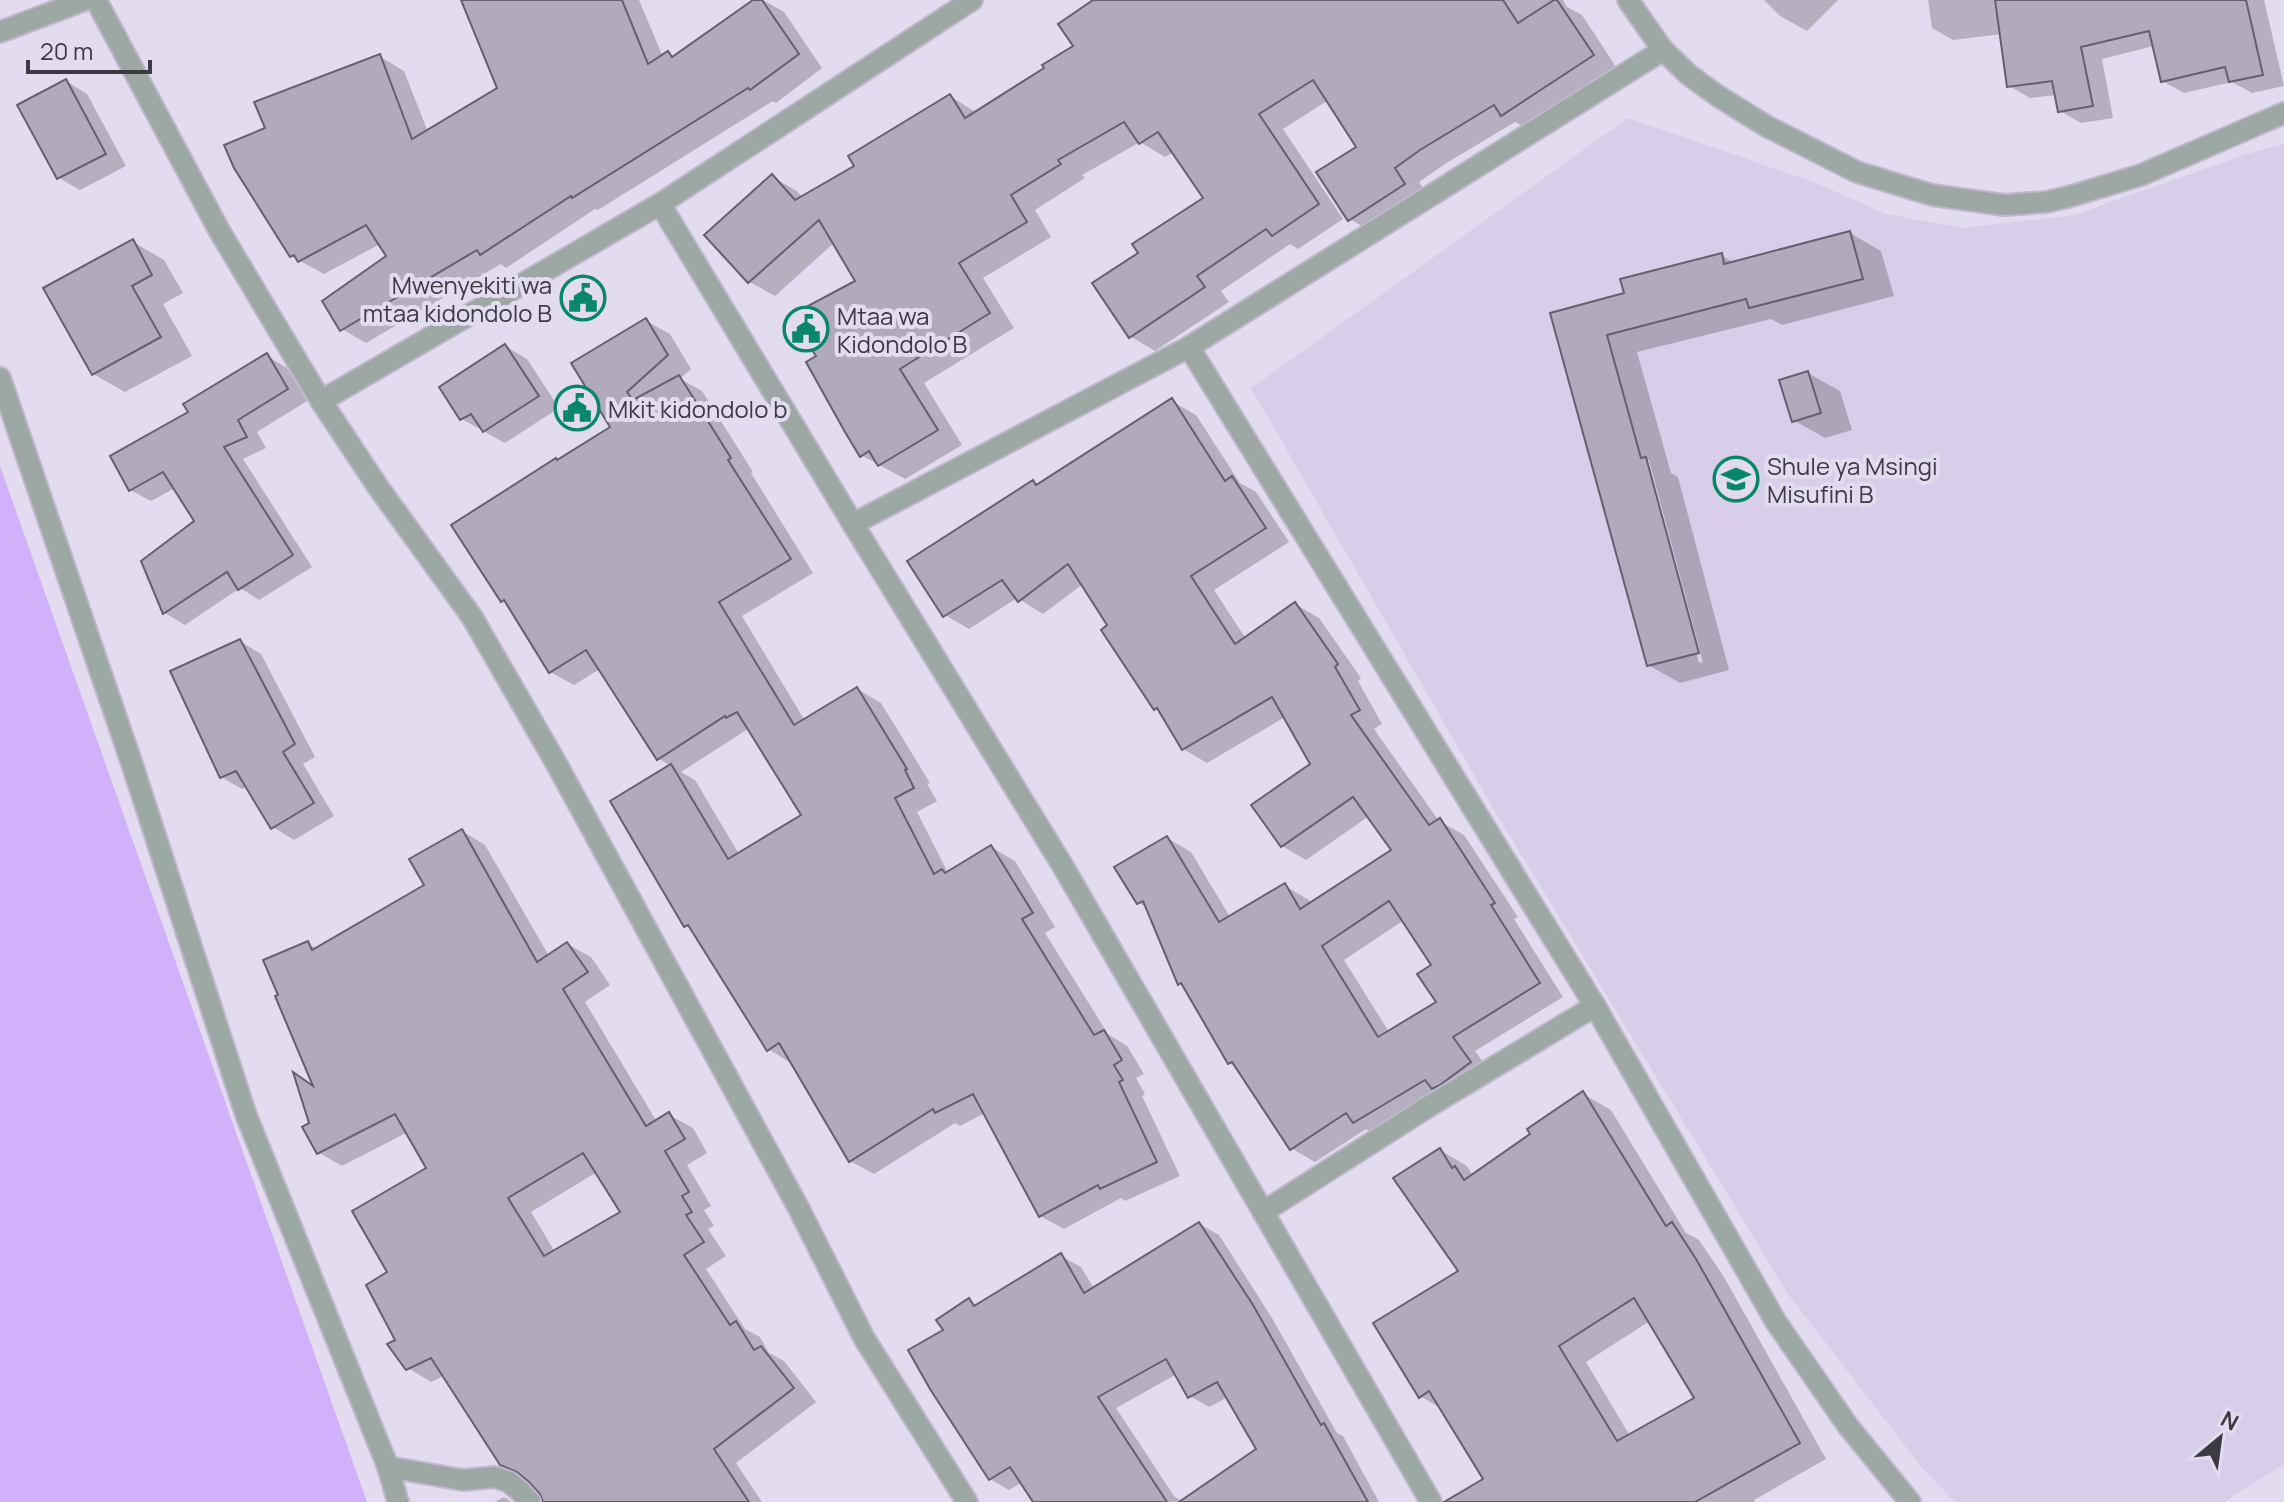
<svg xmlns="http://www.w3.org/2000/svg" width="2284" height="1502" font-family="Manrope,sans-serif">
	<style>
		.built { fill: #d9cee9 }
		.green { fill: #d1b1fa }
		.shadow { fill: #0003; fill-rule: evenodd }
		.building { fill: #b1a9bc; stroke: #665f71; stroke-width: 2; fill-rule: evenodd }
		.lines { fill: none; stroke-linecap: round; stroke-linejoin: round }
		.minor-casing { stroke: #beb8ca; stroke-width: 24 }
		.minor { stroke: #9da8a4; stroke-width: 20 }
		.labels { text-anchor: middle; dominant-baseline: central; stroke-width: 8; stroke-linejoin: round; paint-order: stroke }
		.poi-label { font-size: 24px; fill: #3d3a42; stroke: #e3dbf0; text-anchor: start }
	</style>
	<rect width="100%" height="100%" fill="#e3dbf0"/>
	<polygon class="built" points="1628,118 1816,183 1886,214 1963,228 2074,215 2247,154 2284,144 2284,1464 2224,1502 1955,1502 1923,1469 1788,1294 1496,813 1251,388"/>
	<polygon class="green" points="0,466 367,1502 0,1502"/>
	<g class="shadow">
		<polygon points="480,0 639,0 663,57 669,54 676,58 756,0 763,0 784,12 822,68 776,103 773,101 598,210 595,209 506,268 501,264 366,343 342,329 388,257 380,244 324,274 291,256 268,129 379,56 404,71 428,132 500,89"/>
		<polygon points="1098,0 1563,0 1567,7 1582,15 1618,70 1528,129 1515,122 1445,164 1419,182 1430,199 1375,234 1350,219 1359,147 1327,101 1283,129 1343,219 1298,249 1290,244 1221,291 1229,302 1155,351 1130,336 1141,254 1206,199 1174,152 1165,157 1140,142 1082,175 1085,178 1035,210 1051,237 983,278 1014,328 924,383 962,445 905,479 861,455 818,357 858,282 835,242 775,296 750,282 772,177 797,191 803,198 856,167 950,96 977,113 1075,47"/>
		<polygon points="1764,0 1838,0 1807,31 1780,16"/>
		<polygon points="1928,0 2264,0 2284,86 2252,93 2232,82 2184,93 2162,81 2154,46 2102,59 2113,118 2081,123 2060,111 2057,95 2030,98 2009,86 2002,34 1953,40 1932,28"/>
		<polygon points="66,81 87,94 126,166 80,190 59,178"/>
		<path d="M1850 233 1881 251 1894 296 1782 325 1771 319 1637 352 1671 473 1678 477 1729 670 1680 683 1648 665 1552 314 1626 294 1721 255 1734 263ZM1645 460H1649L1703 662 1699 663Z"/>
		<polygon points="133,242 164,260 183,293 163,304 192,356 125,392 93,374"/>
		<path d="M646 321 670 334 691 369 680 379 702 391 753 472 751 473 813 573 742 616 805 721 857 689 881 703 930 783 927 784 937 801 917 812 948 873 991 847 1015 861 1055 927 1045 933 1108 1034 1127 1046 1144 1074 1136 1078 1145 1094 1142 1096 1180 1176 1125 1201 1121 1198 1064 1229 1040 1216 985 1113 960 1126 955 1123 874 1174 850 1161 793 1064 768 1049 693 930 685 926 671 766 658 758 600 669 574 685 550 672 508 603 503 600 559 461 612 428ZM748 729 803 816 739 854 695 780 681 772Z"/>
		<polygon points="505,346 527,359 559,408 505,443 462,419"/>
		<polygon points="267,356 287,368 307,401 257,432 266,448 243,459 312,567 259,600 240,588 185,625 165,613 144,561 197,522 175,488 151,501 130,490 191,413"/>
		<polygon points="1808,373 1840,391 1852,430 1825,438 1793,420"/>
		<path d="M1172 401 1196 415 1240 483 1256 492 1289 542 1214 590 1246 639 1295 604 1319 618 1361 678 1358 681 1382 724 1374 729 1439 821 1464 835 1518 917 1514 919 1563 997 1475 1051 1494 1077 1458 1101 1447 1095 1378 1136 1366 1129 1315 1162 1291 1148 1238 1068 1229 1063 1187 988 1179 983 1148 908 1139 903 1167 838 1191 852 1230 917 1285 886 1309 900 1312 904 1394 851 1369 816 1306 860 1282 846 1312 764 1285 717 1207 763 1183 749 1161 711 1156 708 1110 626 1083 584 1043 614 1017 598 969 629 945 615 1033 482 1038 485ZM1404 920 1434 966 1438 1003 1389 1032 1344 960Z"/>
		<polygon points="240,641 261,654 315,757 303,764 334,816 294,840 273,827 248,786 242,789 221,777"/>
		<path d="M462 831 485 845 549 956 567 944 591 957 610 985 585 1002 657 1122 669 1115 693 1128 707 1153 687 1165 711 1206 704 1210 714 1226 708 1229 726 1256 706 1269 745 1329 760 1337 769 1353 784 1361 816 1402 736 1463 762 1502H544V1498L528 1478 502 1464 445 1375 431 1382 408 1368 397 1340 390 1273 429 1169 408 1132 342 1166 318 1152 312 1124 316 1088 308 943 317 949 427 886ZM597 1172 623 1213 555 1252 531 1212Z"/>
		<path d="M1583 1094 1611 1110 1686 1233 1699 1240 1724 1277 1826 1459 1754 1500 1755 1502H1484L1485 1480 1442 1409 1420 1396 1461 1272 1440 1150 1467 1166 1473 1176 1533 1134ZM1650 1321 1696 1398 1630 1436 1586 1362Z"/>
		<path d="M1200 1224 1219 1235 1272 1318 1337 1433 1343 1436 1379 1502H1035L1022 1482 1009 1490 990 1479 946 1331 969 1301 978 1306 1061 1256 1081 1267 1094 1289ZM1177 1374 1190 1396 1209 1407 1228 1397 1258 1450 1183 1502 1174 1496 1116 1408Z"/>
		<polygon points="504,1497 512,1502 495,1502"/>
	</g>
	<g class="building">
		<polygon points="461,0 622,0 648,64 668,51 672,57 753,0 762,0 799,54 750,90 748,88 572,198 571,196 480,255 477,250 340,331 322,301 386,256 366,225 298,262 294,255 290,257 234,168 224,145 265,128 254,102 380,54 412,139 497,88"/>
		<polygon points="1093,0 1503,0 1518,23 1554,0 1557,0 1594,55 1501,116 1494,105 1420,150 1395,168 1405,184 1348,221 1316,172 1356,147 1313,80 1259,114 1319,204 1272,236 1266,229 1197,276 1205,287 1129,338 1092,283 1138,253 1132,244 1203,198 1158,132 1139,144 1124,122 1058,160 1061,164 1011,195 1027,222 959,263 990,313 900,369 938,430 878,466 869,451 860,457 845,432 806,362 816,356 789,316 855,281 819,220 748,283 704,235 772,174 795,200 854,166 848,156 950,94 965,118 1044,68 1042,65 1073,46 1058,24"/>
		<polygon points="1995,0 2246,0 2263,75 2229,82 2225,67 2161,82 2149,31 2081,47 2093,106 2058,112 2052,81 2007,87"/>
		<polygon points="66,79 106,154 57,179 17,105"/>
		<polygon points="1850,231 1863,279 1749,308 1746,299 1607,335 1641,458 1646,457 1699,653 1647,666 1550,313 1624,293 1620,279 1722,253 1724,264"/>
		<polygon points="133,239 152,275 132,286 161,337 92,375 43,288"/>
		<polygon points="646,318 668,355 627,392 633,400 679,375 731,458 728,460 791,559 719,602 794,725 857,687 907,769 905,770 914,788 895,798 934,874 942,869 945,873 991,845 1033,913 1022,919 1094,1035 1104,1030 1122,1060 1114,1065 1123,1080 1119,1082 1157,1162 1100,1189 1098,1185 1039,1217 973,1094 935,1113 933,1109 849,1162 779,1043 767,1051 688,925 684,927 610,801 671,764 728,859 801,815 737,712 726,718 725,716 657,760 586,650 549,673 504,600 501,602 451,525 556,458 557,460 610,427 571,363"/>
		<polygon points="505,344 539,396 483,432 471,414 460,420 439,387"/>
		<polygon points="267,353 288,389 238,420 247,437 224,447 293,555 238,590 227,572 163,614 141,561 194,521 163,472 129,491 110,456 188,412 183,404"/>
		<polygon points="1808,371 1821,413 1792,422 1779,380"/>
		<path d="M1172 398 1225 481 1232 476 1266 528 1191 576 1235 644 1295 602 1338 664 1335 667 1360 710 1351 715 1429 825 1440 818 1495 903 1491 905 1540 983 1453 1037 1471 1062 1440 1085 1432 1089 1425 1080 1353 1123 1346 1113 1290 1150 1232 1062 1228 1064 1181 983 1178 985 1143 901 1137 904 1114 867 1167 836 1219 922 1285 883 1300 909 1391 850 1353 797 1281 847 1251 805 1310 764 1272 697 1182 750 1157 708 1154 710 1101 630 1107 625 1068 564 1018 602 1002 580 943 617 907 561 1033 480 1036 485ZM1389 901 1431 965 1417 974 1436 1002 1378 1037 1322 946Z"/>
		<polygon points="240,639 295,744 283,752 314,803 271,829 236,771 220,778 170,671"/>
		<path d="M462 829 537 962 567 942 588 972 563 989 646 1126 669 1112 685 1139 665 1151 689 1192 682 1196 692 1212 686 1215 704 1242 684 1255 730 1325 736 1321 754 1350 761 1346 794 1388 714 1449 749 1502H543L540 1494 529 1482 517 1472 500 1465 431 1358 406 1370 387 1344 395 1340 366 1285 387 1272 352 1211 426 1168 395 1114 317 1154 302 1127 309 1123 293 1072 313 1086 275 996 278 995 263 960 308 941 312 950 424 885 409 859ZM583 1153 620 1212 544 1256 508 1198Z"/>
		<path d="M1583 1091 1666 1226 1672 1222 1696 1259 1800 1443 1695 1502H1444L1483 1479 1429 1391 1419 1398 1373 1323 1458 1271 1393 1178 1440 1148 1452 1168 1455 1166 1464 1180 1530 1134 1527 1129ZM1634 1298 1694 1398 1617 1441 1559 1346Z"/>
		<polygon points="1199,1222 1253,1305 1321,1425 1324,1423 1368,1502 1179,1502 1256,1449 1217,1382 1188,1398 1166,1359 1098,1397 1167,1502 1033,1502 1010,1467 989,1480 930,1389 908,1350 943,1330 936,1320 969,1298 974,1306 1061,1253 1084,1293"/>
	</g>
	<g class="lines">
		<g class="minor-casing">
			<g id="minor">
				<polyline points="96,0 220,232 321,401 378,487 472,617 556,763 798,1207 864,1338 967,1502"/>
				<polyline points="972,0 660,204 853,524 1064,868 1431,1502"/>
				<polyline points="1628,0 1663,50 1689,75 1718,96 1766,126 1857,172 1932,195 2004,205 2046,202 2068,197 2141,175 2284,113"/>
				<polyline points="0,32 85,0"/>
				<polyline points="1189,347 1595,1006 1776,1322 1848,1426 1910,1502"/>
				<polyline points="0,378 132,764 246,1115 388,1467 398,1502"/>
				<polyline points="321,401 660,204"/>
				<polyline points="853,524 1189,347 1663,50"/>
				<polyline points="1263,1212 1431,1105 1595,1006"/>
				<polyline points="388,1467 463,1480 495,1477 509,1482 521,1492 530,1502"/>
			</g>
		</g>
		<use href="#minor" class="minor"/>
	</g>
	<defs>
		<g id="civic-ring" transform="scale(2.3)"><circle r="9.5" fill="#e3dbf0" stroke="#09876a" stroke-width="1.5"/><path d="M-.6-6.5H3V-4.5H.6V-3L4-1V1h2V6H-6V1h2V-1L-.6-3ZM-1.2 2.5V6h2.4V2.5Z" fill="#09876a"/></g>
		<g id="school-ring" transform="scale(2.3)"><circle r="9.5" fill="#e3dbf0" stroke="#09876a" stroke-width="1.5"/><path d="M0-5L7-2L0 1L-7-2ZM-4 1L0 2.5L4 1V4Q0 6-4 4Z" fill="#09876a"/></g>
	</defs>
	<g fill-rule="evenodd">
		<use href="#civic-ring" x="583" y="298"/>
		<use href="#civic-ring" x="806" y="329"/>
		<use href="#civic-ring" x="577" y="408"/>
		<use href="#school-ring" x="1736" y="479"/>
	</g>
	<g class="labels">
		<g class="poi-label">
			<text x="552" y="284" text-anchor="end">Mwenyekiti wa<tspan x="552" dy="28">mtaa kidondolo B</tspan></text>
			<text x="837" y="315">Mtaa wa<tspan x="837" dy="28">Kidondolo B</tspan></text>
			<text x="608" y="408">Mkit kidondolo b</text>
			<text x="1767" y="465">Shule ya Msingi<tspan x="1767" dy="28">Misufini B</tspan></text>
		</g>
	</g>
	<g transform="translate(2220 1438) rotate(29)" stroke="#e3dbf0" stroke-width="6" paint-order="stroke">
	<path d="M0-6L14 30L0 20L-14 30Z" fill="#3d3a42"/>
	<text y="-12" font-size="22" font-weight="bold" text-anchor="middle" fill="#3d3a42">N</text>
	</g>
	<path d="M28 60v12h122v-12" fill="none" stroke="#3d3a42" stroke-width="4"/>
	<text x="40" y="60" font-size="24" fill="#3d3a42" stroke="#e3dbf0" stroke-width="6" paint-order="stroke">20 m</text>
</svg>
